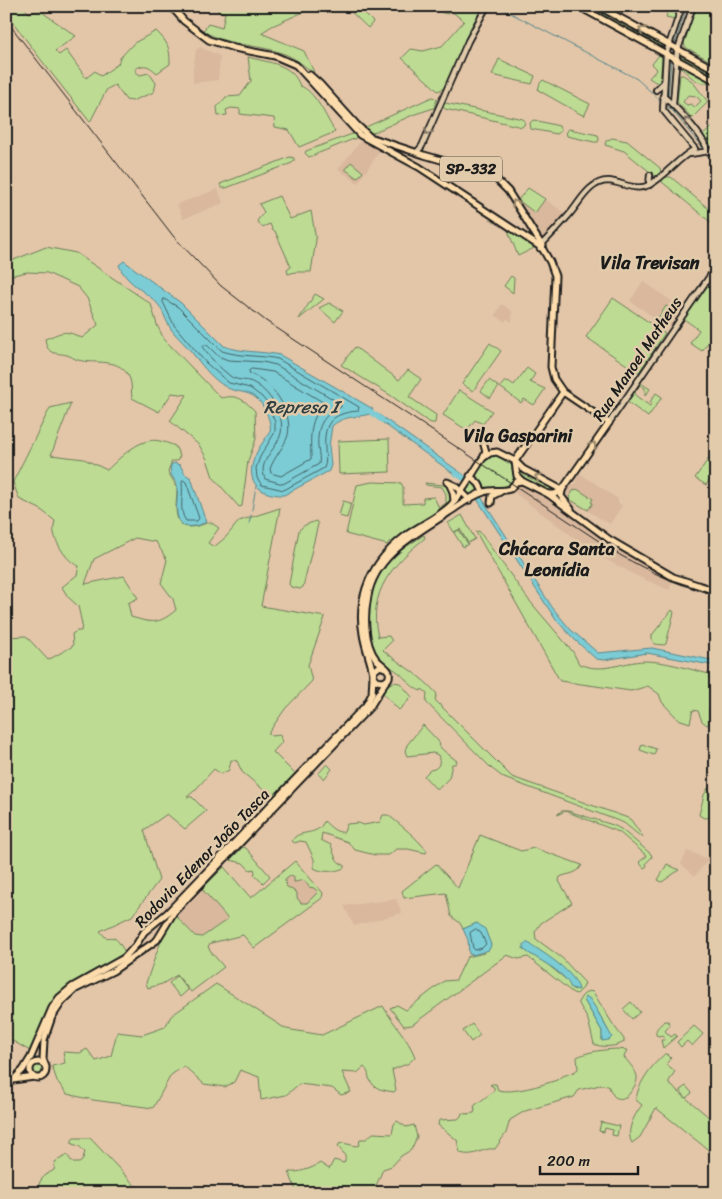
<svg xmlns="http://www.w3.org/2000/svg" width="722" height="1199" font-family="Sriracha,sans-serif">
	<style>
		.built { fill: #d9b89d }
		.green { fill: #bddb93; stroke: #6c7c58; fill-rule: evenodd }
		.water { fill: #7cccd5; stroke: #56868b }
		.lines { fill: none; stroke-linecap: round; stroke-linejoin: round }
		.shore { stroke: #426266; stroke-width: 1 }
		.stream { stroke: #56868b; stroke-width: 1 }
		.river { stroke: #7cccd5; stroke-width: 5.5 }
		.secondary-casing { stroke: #1c1c1c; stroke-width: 8 }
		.primary-casing { stroke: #1c1c1c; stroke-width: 9 }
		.secondary { stroke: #e1cbab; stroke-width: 4.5 }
		.primary { stroke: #fcdcac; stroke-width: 5 }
		.rail { stroke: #1c1c1c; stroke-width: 1 }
		.oneway { stroke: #97866b }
		.oneway2 { stroke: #7e7464 }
		.labels { text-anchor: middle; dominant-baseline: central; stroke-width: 5; stroke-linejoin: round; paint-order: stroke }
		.shield { fill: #e1cbab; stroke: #575047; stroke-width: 1 }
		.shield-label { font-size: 15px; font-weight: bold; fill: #1c1c1c }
		.street-label { font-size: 16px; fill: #1c1c1c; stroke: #e1cbab }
		.neighbourhood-label { font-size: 18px; font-weight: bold; fill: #1c1c1c; stroke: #e1cbab }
		.water-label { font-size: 18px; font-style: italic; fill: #2f3f41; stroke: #e1cbab }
	</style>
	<rect width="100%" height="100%" fill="#e3c6a8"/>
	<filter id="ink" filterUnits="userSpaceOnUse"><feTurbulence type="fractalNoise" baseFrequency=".02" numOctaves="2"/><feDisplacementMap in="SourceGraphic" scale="10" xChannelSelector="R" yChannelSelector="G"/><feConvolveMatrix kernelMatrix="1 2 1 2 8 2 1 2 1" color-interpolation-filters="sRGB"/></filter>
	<g filter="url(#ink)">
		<g class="built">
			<polygon points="200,47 220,56 218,80 193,83 193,70 196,50"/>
			<polygon points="365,140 381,149 358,183 338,169 360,142"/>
			<polygon points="218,189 223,203 183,219 177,204"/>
			<polygon points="545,199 566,214 543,239 540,238 517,202 518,200 534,212"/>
			<polygon points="643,281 683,309 672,321 672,326 668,327 630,301"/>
			<polygon points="502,304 512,311 512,322 507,319 505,322 495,315"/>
			<polygon points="578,472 618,499 618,503 622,506 610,524 565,498 565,492 570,484 573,486 576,482 575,477"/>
			<polygon points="519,482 545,496 607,542 646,566 673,580 669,590 639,577 599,556 512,491"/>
			<polygon points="687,851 709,859 695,876 681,864"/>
			<polygon points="295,861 323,893 322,898 302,912 273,880"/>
			<polygon points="203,890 227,919 202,937 195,935 177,916"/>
			<polygon points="396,899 402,913 354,926 344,906"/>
		</g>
		<g class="green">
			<path d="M10 6H26L24 8 29 13 39 10 76 36 55 51 59 55 66 50 86 78 95 71 101 76 118 64 120 58 134 43 156 31C168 42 170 48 170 64L157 73C149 66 145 63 135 69L136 72 140 75 149 73 156 83 154 92 132 101 126 100 115 85 107 89 90 122 45 65 9 17 8 12Z"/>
			<path d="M215 6H257L262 9 266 6H317L272 26 261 33 304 51 314 72 313 73C305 66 296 59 287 55 258 43 232 48 203 31L208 24 222 28 225 13 218 11Z"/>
			<polygon points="345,6 368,6 365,14 373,22 368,28"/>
			<polygon points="431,6 483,6 471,27 444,88 438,91 402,58 411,49 423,51 442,46 464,21 451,11 448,14 443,13"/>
			<polygon points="582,6 595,6 608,13 609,17 605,18"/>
			<polygon points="667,6 679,6 675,19 666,17 667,14 665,12"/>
			<polygon points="697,6 716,6 716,64 685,47 684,42"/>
			<polygon points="616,17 629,25 634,31 651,40 655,39 666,46 665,50 613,23 612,19"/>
			<polygon points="681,53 716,71 716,77 713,78 680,60 679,57"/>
			<polygon points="659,55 662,58 660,83 657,83 649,78 657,69 652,64"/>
			<path d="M248 57C269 63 292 63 300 86 315 90 327 119 335 132L299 147 289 130 275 127 274 118 240 114V109L231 108 226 110 227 115 218 116 217 107 226 97 240 96 251 81Z"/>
			<polygon points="499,59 535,76 532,84 492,75"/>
			<path d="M681 65 708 78 709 82C699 87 688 74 680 67Z"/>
			<path d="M680 75H683L692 81 708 102 692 118 677 102ZM688 95 696 96 701 101 695 107 691 104 687 105 683 102Z"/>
			<polygon points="543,80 590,104 584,116 538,90 540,83"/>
			<polygon points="432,97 437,99 434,108 415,114 370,134 365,130 366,127"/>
			<polygon points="445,103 523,119 525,121 524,125 522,127 445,109 443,107"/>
			<polygon points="534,120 559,126 561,131 557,134 531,129 530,123 532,121"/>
			<polygon points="716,124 716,148 713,148 703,135"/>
			<polygon points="569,129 598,135 599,139 598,142 594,142 567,136 566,131"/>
			<polygon points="355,133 358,136 356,138 309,157 305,153 306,151"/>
			<polygon points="612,138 627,141 660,168 661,173 657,176 655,176 624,151 605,145 606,141"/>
			<polygon points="290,157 294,158 294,161 292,163 226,188 222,188 220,184"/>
			<polygon points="351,162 363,172 357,178 345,169"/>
			<polygon points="664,177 671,177 716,215 716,225 714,225 662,182 662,179"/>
			<polygon points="528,188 545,199 535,213 518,200"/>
			<polygon points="279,196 290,219 311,211 316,240 311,272 295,272 288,274 287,270 291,267 275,231 273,231 270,224 262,227 257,221 264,212 259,204"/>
			<polygon points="507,228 509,229 536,247 518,256"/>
			<path d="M46 247 76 253 151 304 157 325 164 339 221 398C238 394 244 400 255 411L256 439 248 461 242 506 239 507 213 477 207 459 199 445 170 421 187 395 172 393 159 412 132 398C131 392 132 384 130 379 120 356 97 365 78 360 74 359 71 356 67 355 54 352 48 356 45 339 63 332 64 329 82 338L98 325 87 298 78 287 47 273 27 272 9 276 6 272V263Z"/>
			<polygon points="716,274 716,335 714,334 702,351 690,343 699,330 684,319"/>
			<polygon points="511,276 514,278 513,293 504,286"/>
			<polygon points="315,294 324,299 299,319"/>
			<polygon points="613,298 665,333 639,372 637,372 586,337"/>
			<polygon points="329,303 343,311 335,322 319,308"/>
			<polygon points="666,306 676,312 668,324 658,318"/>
			<polygon points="490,343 501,351 473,391 462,384"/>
			<polygon points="355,347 399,380 408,370 421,379 409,397 436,415 435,423 431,423 427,421 390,395 341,365"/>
			<polygon points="527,368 535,374 530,382 545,389 534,405 524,399 521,403 500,387 505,381 507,383 508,381 514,385"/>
			<polygon points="489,380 499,387 490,398 481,391"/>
			<polygon points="639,382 650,389 645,396 645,388 640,385 635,392 636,396 650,406 652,404 650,402 656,393 662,397 648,417 626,401"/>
			<polygon points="459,390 492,411 483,424 475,420 467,430 443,415"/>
			<path d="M71 403 51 455 84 459 107 470C120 458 140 436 160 441 165 442 170 444 175 446L180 456 177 461H172L168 471C170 477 176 483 177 489 177 495 176 502 176 509 177 533 193 528 210 522L219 528 208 543 214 547 226 537 239 521 280 508 261 606 325 617 308 665 312 681 285 709 269 732V734L272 736 280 735 282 742 273 752 295 774 294 777 276 795 271 796 242 772 237 761 231 760 229 770 221 774 214 769C205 778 198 789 187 797H192L206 811 185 829 167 814 144 830 159 880 132 916 100 931 106 938C117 935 119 943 125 952 101 970 71 978 53 1002 42 1016 39 1035 30 1051L6 1037V637L26 636 48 660 73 646 72 634 77 631H81L82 624 78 606 68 597 62 587 77 575 79 566C68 563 56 544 54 533 53 530 54 525 55 521L40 509 19 499 13 482 50 408ZM135 538 156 542 167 560 161 583 173 599 176 610C158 625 152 623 131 617L128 603 138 598 124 576 85 584 94 559Z"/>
			<polygon points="389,439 390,472 339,474 338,441"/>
			<polygon points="716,448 716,470 706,485 695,478"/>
			<polygon points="494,455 498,456 514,467 515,481 508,488 486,488 481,480 474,475 487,458"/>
			<path d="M522 471 556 489V490C545 492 528 482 520 475Z"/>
			<polygon points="471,480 476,484 478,490 470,496 465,490"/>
			<path d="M372 482 401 483 403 487V504L423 503V498L434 497 439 508 446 503V494L442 487 426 485 425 483 443 485 449 488 451 499C445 509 404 534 391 543L390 541 387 545 384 544 346 534 357 485Z"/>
			<polygon points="577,489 593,499 591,502 593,503 588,510 569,499 571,498 569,497 574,490 575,491"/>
			<polygon points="343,501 351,503 347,518 339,516"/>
			<polygon points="462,515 475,539 468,543 460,529 454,532 448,523"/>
			<polygon points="316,521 318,524 303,587 300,589 291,587 289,584 299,530 305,525"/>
			<polygon points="459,530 468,544 463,547 454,533"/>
			<path d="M479 531 528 599 573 652 579 664C603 674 621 662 644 661 665 661 685 668 705 673L709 674V678L716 687V706H712L709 709V724L707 725 702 721 698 711 693 710 690 723 678 719 662 702 659 694 648 686 631 691 560 681 476 532Z"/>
			<path d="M424 535 425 538C393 564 367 592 378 637L389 636 392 641 383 650C401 665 422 676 437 694L435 700 512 777 628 818 631 820 643 837 640 836 624 823 504 778 491 768 426 702 427 693 422 689 421 691C411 688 406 678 398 672 391 667 382 662 377 655 367 640 368 603 374 587 378 575 388 563 396 555 404 547 415 541 424 535Z"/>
			<polygon points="672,610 674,612 666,644 664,645 654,644 652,640 652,635"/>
			<polygon points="393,682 400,683 412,697 399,710 383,693 388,685"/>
			<path d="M423 725 439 742 440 747 444 751 457 761 455 764H452L449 778 439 788H435L424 776 430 770C439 769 441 763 438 755L433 753 407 756 405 751 407 745Z"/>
			<polygon points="642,744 656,749 654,755 640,750"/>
			<polygon points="327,764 332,769 324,779 318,774"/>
			<polygon points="708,788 711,797 716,801 716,817 704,818 699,815 704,795"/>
			<polygon points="561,811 568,811 613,825 621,829 651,854 652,857 646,863 647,866 644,868 639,862 647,856 619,832 565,811 557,815"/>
			<path d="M383 815H388C402 826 416 837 427 851L426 853 408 849H396L389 855H375L355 850 348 842 322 833 321 840 331 845C334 853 335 862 344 865V868C335 872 322 873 314 868V859L306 842 300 841 295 843 292 841C298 828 318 838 324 821 330 826 335 833 344 832L347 824 358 823 364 825 380 822Z"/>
			<path d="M480 835 521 851 534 848 582 865C577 875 568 873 560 877L559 881 572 903 541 923 535 932 536 939 562 958 585 983 583 988 577 994 573 993 528 957 518 959 507 955 412 1025 404 1026 390 1008 397 1005 406 1010 444 981 456 980 467 957 484 953 477 923 463 929 460 923 451 916 446 893 404 898 402 891 436 864 458 888ZM527 942 559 965 575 990 571 988 569 982 547 964 523 949Z"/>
			<polygon points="243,847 246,848 270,876 263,883 254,875 255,872 254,869 250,870 243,863 230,860"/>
			<path d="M295 861 323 893 322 898 254 948 243 935 211 943 208 946 210 951 224 967 191 992 177 975 162 984 148 988 146 983C151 969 166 922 175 915L195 936 202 937 228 919 202 889 224 867 251 898ZM290 876 294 877V882C304 881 303 877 309 887L314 888 318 892 307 903H301L297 898V893L286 886 285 880Z"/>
			<polygon points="667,864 679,870 662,882 658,880"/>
			<polygon points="177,976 188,990 180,997 169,983"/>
			<path d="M216 984 286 1029 322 1035 383 1006C393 1024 408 1038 415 1057L409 1063 392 1070 396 1090 394 1092C383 1090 374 1090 369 1078 368 1073 368 1071 364 1067L357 1073 342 1072 351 1092 341 1095 332 1088 299 1084 286 1095 261 1100 259 1077 240 1070 234 1082 225 1087 204 1084 184 1066 171 1075 153 1108 93 1100 67 1094 57 1081 52 1066 65 1063 63 1052 80 1053 87 1049 96 1061 111 1056 117 1032 142 1035 165 1027 171 1016Z"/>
			<path d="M588 991 593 992 614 1026 624 1039V1042C617 1047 601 1048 594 1044L588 1020 578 1002 582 996ZM584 1000 598 1012 608 1030 602 1041V1031Z"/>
			<polygon points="631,1002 640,1012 632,1019 623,1009"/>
			<path d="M665 1021H668L670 1025 665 1031 671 1037 675 1034 677 1036 663 1048 661 1040H665L664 1037 662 1035 659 1036 656 1035C655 1028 660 1025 665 1021Z"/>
			<polygon points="472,1024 480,1035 471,1042 463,1031"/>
			<polygon points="694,1026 703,1034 692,1046 687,1041 681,1047 677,1042"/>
			<path d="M616 1049 627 1050 624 1057C640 1076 642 1078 626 1098 613 1100 614 1096 608 1086L600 1085 579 1090 574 1097 525 1111 510 1120 506 1133 495 1149C482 1147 476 1158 460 1153L457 1140 438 1125 439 1120 458 1119 461 1116 462 1113 466 1114 474 1113 475 1110 474 1106 494 1091V1087L490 1085 491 1084H496L498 1090C513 1094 542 1085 557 1080 562 1074 572 1075 578 1069L577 1057C589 1051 603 1050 616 1049Z"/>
			<path d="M666 1053 671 1058 666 1064 675 1071 668 1083 686 1098 680 1090 686 1086 692 1093 686 1098 716 1123V1156L656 1108 640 1137 632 1143C625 1131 635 1114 642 1105L636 1100C638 1082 653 1064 666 1053Z"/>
			<circle cx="38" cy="1070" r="6"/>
			<path d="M397 1121 406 1127 414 1125 417 1137 411 1150 401 1156 392 1166 383 1169 373 1193H297L289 1172C297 1173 312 1169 320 1163L329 1169 334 1160 344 1163C348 1156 342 1151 338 1147L339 1144 343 1143 356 1146 359 1145 360 1139H366L373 1133 392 1134 394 1124Z"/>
			<polygon points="601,1122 619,1126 617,1136 612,1135 613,1130 605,1128 604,1132 599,1131"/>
			<path d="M74 1138H90L142 1193H38C38 1180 43 1176 54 1170L55 1162 67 1155 73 1163H79L82 1161 85 1152 79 1146 72 1144V1140Z"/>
		</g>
		<g class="water">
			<path d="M124 261 181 303 224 346C242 353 262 351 280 355L373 409 370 414C356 418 344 415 332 426L329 446 331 465 329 471 284 495C257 496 244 479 256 454 259 446 267 438 270 431 272 423 265 408 260 402 249 389 237 394 226 387 210 378 200 362 189 349 183 342 176 336 171 329 165 320 163 309 156 302 143 290 125 282 119 265Z"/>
			<polygon points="378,414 464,475 461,479 376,418"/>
			<path d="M174 463 180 465 185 474 191 478 206 522C199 526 193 527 184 526 172 517 179 500 177 487 176 477 168 478 171 465Z"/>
			<polygon points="481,497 552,607 570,629 598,653 652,648 716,661 716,666 647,653 604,660 596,659 575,640 556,620 477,499"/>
			<polygon points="477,923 485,929 491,945 489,950 473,955 469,954 468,940 463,929"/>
			<path d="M527 942C542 952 576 972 579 990L571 988C564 970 537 960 523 949L524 944Z"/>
			<path d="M585 997 589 998C598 1010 604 1024 612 1037L609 1040 602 1041V1031L584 1000Z"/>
		</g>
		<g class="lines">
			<g class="shore">
				<path d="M164 299 178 307 222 351C240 357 260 355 278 359L359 407 358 411C333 413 323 422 325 448 325 455 327 462 324 468L284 490 262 485 257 478 256 468 260 457 275 432V422L267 403 262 397 250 388 229 383 206 363 174 325 163 302Z"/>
				<path d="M204 345H207L218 356 228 360 263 362 276 365 341 404V407C321 416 317 427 318 448 319 454 320 459 319 464L283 484 265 479C257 460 277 450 281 433 285 415 269 390 252 382 245 379 236 381 230 376 220 368 211 359 203 348Z"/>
				<path d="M252 369 273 372 326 404C323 409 318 412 315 417 309 430 311 446 311 459L281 476 271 473 270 469C274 457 285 446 288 435 293 411 272 381 250 374L249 371Z"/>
				<path d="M183 480 186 482 199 518 197 521H186C178 510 184 496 182 483Z"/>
				<polygon points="476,929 481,933 486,944 482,948 475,950 473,948 470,933"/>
			</g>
			<g class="stream">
				<polyline points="497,6 637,79 662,102"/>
				<polyline points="674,46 687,6"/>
				<polyline points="668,98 671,60"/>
				<polyline points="665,105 673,111 703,149"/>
				<polyline points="706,153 716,164"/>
				<polyline points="252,510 256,486"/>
				<polyline points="249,524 251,515"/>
			</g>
			<g class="river">
				<polyline points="371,412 382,420"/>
				<polyline points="456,473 465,479"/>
			</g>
			<g class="secondary-casing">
				<g id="secondary">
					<polyline points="682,6 666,54 663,110 695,149"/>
					<polyline points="656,90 664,82"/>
					<path d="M663 96C675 106 702 134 707 149"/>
					<polyline points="673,104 677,52 693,6"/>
					<polyline points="417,152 422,146 468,41 487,6"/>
					<polyline points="690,154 716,150"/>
					<polyline points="649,185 650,175"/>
					<path d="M542 244C551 235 560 225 568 216 579 204 589 181 608 181 622 182 635 192 649 185 666 176 678 158 695 149"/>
					<polyline points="609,423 716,267"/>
				</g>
			</g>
			<g class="primary-casing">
				<g id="primary">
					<polyline points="171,6 184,21 209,40 234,48 275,56 296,65 360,135 419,167 542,248"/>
					<polyline points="578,6 716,81"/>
					<polyline points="598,6 716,70"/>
					<polyline points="310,75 319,83 356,124 370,137 424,155 486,173 495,178 508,191 541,244"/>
					<polyline points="540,248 540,244 543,245 542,248 550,262 555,276 551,367 554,379 563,392 609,423 562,490 555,494 548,494"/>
					<polyline points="484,456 486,452 484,445"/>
					<polyline points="515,461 563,392"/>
					<polyline points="515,462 517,476 522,481 548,494 610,540 673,577 716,591"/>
					<polyline points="470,476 479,484 483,492"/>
					<polyline points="447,482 456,486 470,500"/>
					<polyline points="449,483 453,492 454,501"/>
					<polyline points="562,491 561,496 571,509"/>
					<polyline points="491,503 492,496 500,492"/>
					<path d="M385 668 380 666 374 671 373 676 377 681C383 683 391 681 389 672 387 667 379 663 376 659 364 643 364 615 368 596 375 555 416 534 448 513 459 506 471 496 484 492 492 489 502 492 510 489L516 482 522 481"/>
					<path d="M373 674C371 661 365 648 363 634 356 595 373 561 404 537 418 526 438 518 451 505 463 492 473 472 483 458L490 453 497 452 515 461 523 469 562 490"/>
					<circle cx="38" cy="1070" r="8"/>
					<polyline points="46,1067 43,1059 44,1040 52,1017 62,1002 76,989 113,971 157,940 174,912 370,707 386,681"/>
					<polyline points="13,1080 23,1070 31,1057 52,1008 59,998 72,987 124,958 136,945 144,932 167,913 366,705 372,694 373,676"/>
					<polyline points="6,1084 13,1080 34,1077"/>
				</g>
			</g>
			<use href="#secondary" class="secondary"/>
			<use href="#primary" class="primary"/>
			<path class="rail" d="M6 20 174 237 221 286 266 321 620 555C650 572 682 587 716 595"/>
		</g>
		<defs><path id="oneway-chevron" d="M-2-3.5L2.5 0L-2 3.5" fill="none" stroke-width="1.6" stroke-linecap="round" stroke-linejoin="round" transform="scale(1.25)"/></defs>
		<g class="oneway">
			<use href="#oneway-chevron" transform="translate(642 30) rotate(-150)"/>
			<use href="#oneway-chevron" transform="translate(515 203) rotate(-122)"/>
			<use href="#oneway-chevron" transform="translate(593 445) rotate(-56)"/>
			<use href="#oneway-chevron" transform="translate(538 477) rotate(-153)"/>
		</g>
		<g class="oneway2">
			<use href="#oneway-chevron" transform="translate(687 121) rotate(-129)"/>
			<use href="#oneway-chevron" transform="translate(428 132) rotate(114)"/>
		</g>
	</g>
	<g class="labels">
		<rect class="shield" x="440" y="156.5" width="62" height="25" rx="4"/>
		<g class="shield-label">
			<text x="471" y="169">SP-332</text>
		</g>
		<g class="street-label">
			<text transform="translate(637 359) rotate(-56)">Rua Manoel Matheus</text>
			<text transform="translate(202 858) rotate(-46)">Rodovia Edenor João Tasca</text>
		</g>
		<g class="neighbourhood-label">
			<text x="650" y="263">Vila Trevisan</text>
			<text x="518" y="436">Vila Gasparini</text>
			<text x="557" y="549">Chácara Santa<tspan x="557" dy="21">Leonídia</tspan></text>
		</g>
		<g class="water-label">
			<text x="301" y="407">Represa I</text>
		</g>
	</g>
	<rect width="722" height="1199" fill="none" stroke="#e1cbab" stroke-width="25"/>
	<rect x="12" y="12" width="697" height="1174" fill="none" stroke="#1c1c1c" stroke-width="2" filter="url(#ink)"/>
	<path d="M540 1166v8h98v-8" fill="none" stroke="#1c1c1c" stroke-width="2.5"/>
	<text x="547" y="1166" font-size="15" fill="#1c1c1c" stroke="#e1cbab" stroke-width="4" paint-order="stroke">200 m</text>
</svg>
